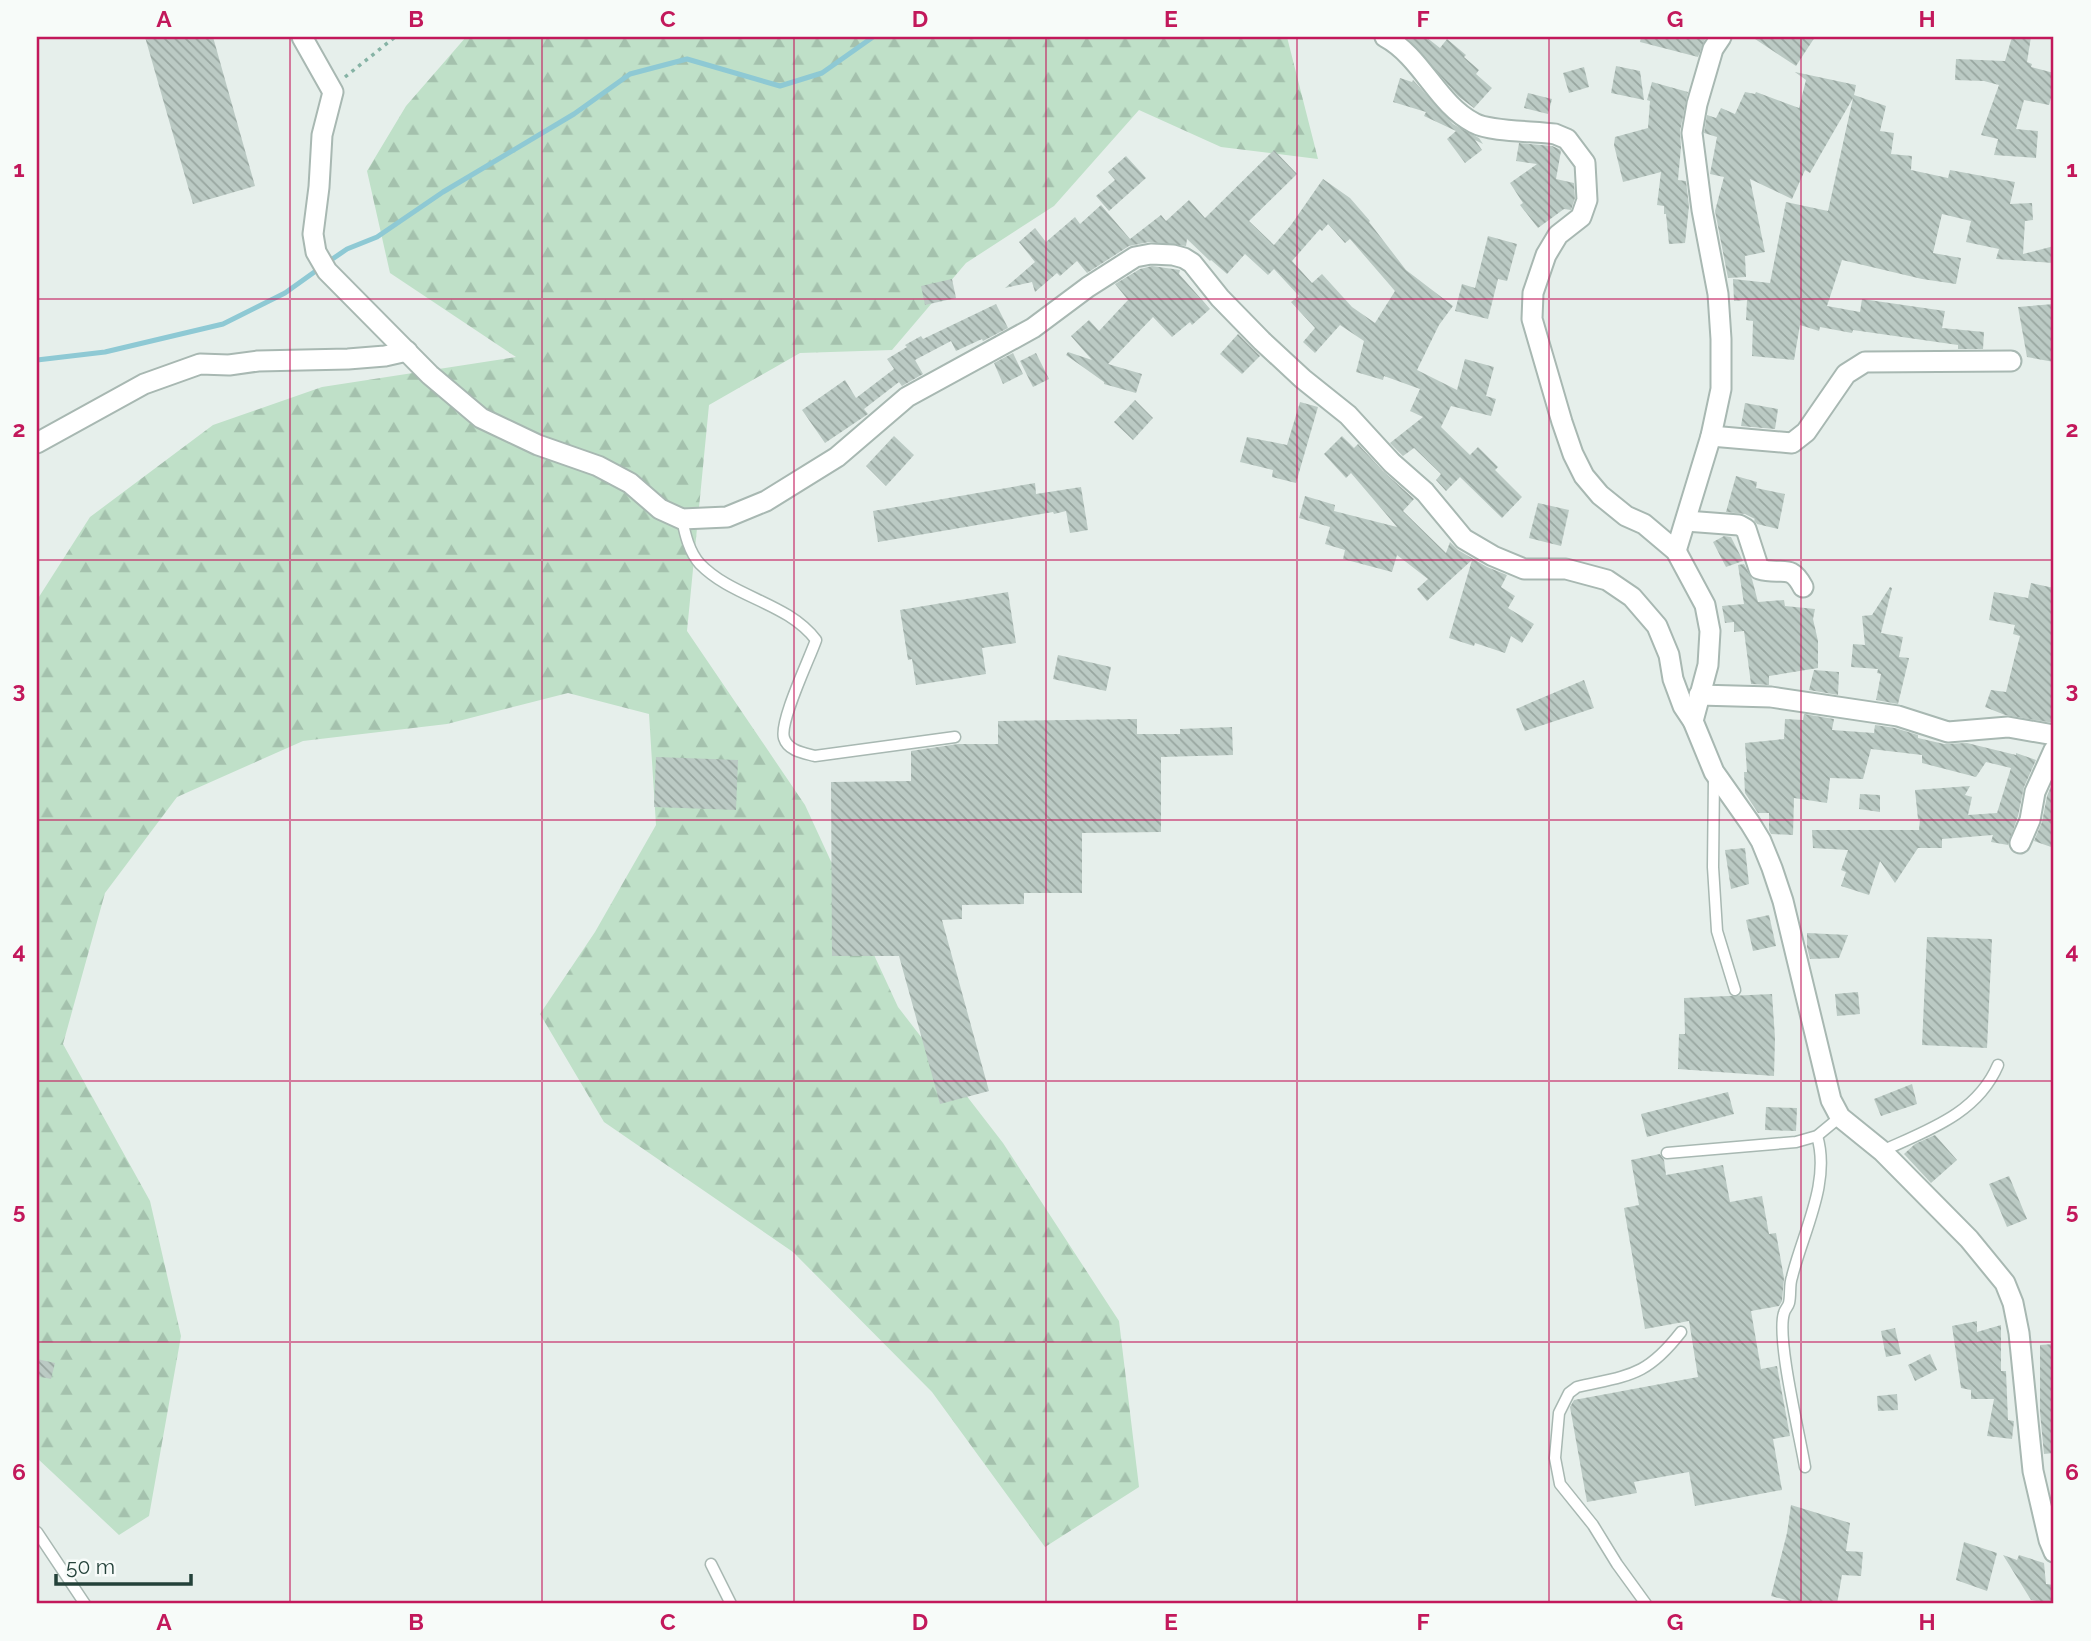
<svg xmlns="http://www.w3.org/2000/svg" width="2091" height="1641" font-family="Raleway,sans-serif">
	<style>
		.forest { fill: url(#forest-firs) }
		.lines { fill: none; stroke-linecap: round; stroke-linejoin: round }
		.stream { stroke: #8ec9d4; stroke-width: 5 }
		.building { fill: url(#building-back-hatch); fill-rule: evenodd }
		.service-casing { stroke: #a8b8b2; stroke-width: 13 }
		.minor-casing { stroke: #a8b8b2; stroke-width: 23 }
		.path { stroke: #86b3a5; stroke-width: 3.5; stroke-dasharray: 3.5 5; stroke-linecap: butt }
		.service { stroke: #fff; stroke-width: 10 }
		.minor { stroke: #fff; stroke-width: 19 }
		.grid { fill: none; stroke: #c2185b; stroke-width: 2; stroke-opacity: 0.55 }
		.neatline { fill: none; stroke: #c2185b; stroke-width: 2.5 }
		.grid-label { font-size: 23px; text-anchor: middle; font-weight: bold; fill: #c2185b }
	</style>
	<defs>
		<pattern id="forest-firs" width="22" height="20" patternUnits="userSpaceOnUse" patternTransform="scale(1.75)"><rect width="22" height="20" fill="#bfe0c8"/><path d="M5 1l3.5 6h-7zM16 11l3.5 6h-7z" fill="#a4c1ad"/></pattern>
		<pattern id="building-back-hatch" width="6" height="6" patternUnits="userSpaceOnUse" patternTransform="scale(1.75)"><rect width="6" height="6" fill="#bbcac4"/><path d="M-1 5l2 2M0 0l6 6M5-1l2 2" fill="none" stroke="#98a6a0"/></pattern>
	</defs>
	<rect width="100%" height="100%" fill="#e6efeb"/>
	<polygon class="forest" points="466,37 1287,37 1318,159 1221,147 1139,110 1054,206 966,263 892,350 800,353 709,405 687,631 805,805 898,1007 1003,1143 1119,1321 1139,1487 1045,1547 932,1392 793,1252 604,1122 540,1014 595,932 656,825 649,714 568,693 447,724 303,741 177,797 105,893 63,1044 150,1201 181,1336 149,1516 119,1535 37,1458 37,600 90,517 213,425 322,387 516,357 390,273 367,171 406,106"/>
	<g class="lines">
		<g class="stream">
			<polyline points="328,262 347,249 377,237 443,192 574,114 630,74 687,59 780,86 822,73 873,37"/>
			<polyline points="37,360 105,352 223,324 285,293 320,268"/>
		</g>
	</g>
	<g class="building">
		<polygon points="145,37 213,37 255,186 193,204"/>
		<polygon points="1406,37 1426,37 1440,48 1447,39 1466,55 1464,57 1479,70 1476,74 1492,88 1474,108 1458,96"/>
		<polygon points="1641,37 1706,37 1698,57 1640,42"/>
		<polygon points="1752,37 1815,37 1796,66"/>
		<polygon points="2012,37 2031,37 2027,62 2032,64 2031,67 2054,73 2054,87 2049,105 2024,100 2016,129 2038,131 2036,158 1994,155 1998,139 1981,135 1999,85 1984,81 1955,80 1956,59 2005,61"/>
		<polygon points="1616,66 1640,71 1644,100 1611,93"/>
		<polygon points="1584,67 1589,87 1569,93 1563,73"/>
		<polygon points="1795,72 1856,85 1854,95 1886,106 1880,131 1894,133 1891,154 1912,156 1911,170 1948,178 1950,170 2015,182 2010,204 2032,203 2033,220 2025,221 2023,254 2054,246 2054,263 1996,259 1999,249 1966,242 1971,221 1942,214 1933,253 1961,258 1956,284 1922,279 1842,260 1827,306 1860,312 1862,299 1945,311 1942,328 1984,332 1983,349 1958,349 1958,345 1853,330 1852,333 1820,327 1819,331 1800,325 1794,360 1752,356 1753,321 1746,320 1747,300 1734,301 1733,279 1770,283 1786,202 1828,211 1853,98 1810,173 1805,170 1792,199 1750,179 1765,252 1745,256 1746,277 1728,278 1715,211 1724,177 1710,174 1717,137 1704,133 1707,115 1716,118 1721,108 1735,114 1745,92 1755,94 1756,92 1799,108 1806,80"/>
		<polygon points="1400,78 1412,82 1413,80 1453,124 1479,138 1483,144 1475,140 1482,150 1465,163 1447,139 1456,131 1424,116 1426,112 1393,102"/>
		<polygon points="1652,82 1688,92 1680,131 1681,147 1678,180 1686,181 1689,206 1685,243 1669,244 1666,214 1664,214 1664,206 1657,205 1661,172 1623,182 1614,145 1615,137 1648,128 1650,101 1647,100"/>
		<polygon points="1528,93 1552,99 1548,114 1524,108"/>
		<polygon points="1519,143 1552,146 1559,149 1561,151 1556,179 1574,183 1575,198 1571,210 1564,209 1538,228 1520,205 1523,203 1510,183 1537,164 1516,161"/>
		<path d="M1274 150 1297 174 1249 221 1274 245 1291 225 1323 179 1350 198 1370 221 1369 222 1406 270 1453 306 1439 325 1417 370 1457 390 1465 359 1494 367 1486 396 1496 399 1491 416 1451 406 1441 427 1470 455 1478 447 1498 467 1495 470 1522 497 1502 518 1460 477 1446 491 1436 480 1441 474 1414 448 1403 456 1390 443 1423 417 1410 411 1420 389 1384 376 1383 380 1356 372 1364 341 1340 325 1315 353 1303 342 1315 328 1291 302 1299 296 1274 269 1268 275 1245 254 1227 274 1211 260 1210 261 1187 239 1186 246 1149 242 1129 246 1087 273 1077 261 1060 276 1057 273 1035 292 1032 282 1005 288 1035 262 1019 242 1035 228 1046 242 1075 217 1080 224 1101 205 1130 239 1161 215 1166 221 1189 200 1205 218ZM1328 224 1345 243 1350 239 1395 291 1375 323 1352 307 1322 274 1312 283 1292 261 1320 229 1322 231Z"/>
		<polygon points="1126,156 1146,178 1109,211 1096,196 1115,180 1108,172"/>
		<polygon points="1488,236 1517,244 1507,281 1498,279 1488,319 1455,311 1462,284 1475,288"/>
		<polygon points="1152,266 1180,270 1179,274 1210,309 1192,325 1190,322 1172,337 1153,317 1108,364 1142,374 1136,393 1104,384 1104,382 1066,355 1068,352 1092,360 1071,336 1089,320 1099,331 1128,300 1115,284 1140,269"/>
		<polygon points="952,279 956,298 925,305 921,286"/>
		<polygon points="996,304 1008,328 983,341 982,339 956,351 951,341 915,360 923,374 902,386 899,382 864,409 868,414 825,443 802,410 845,380 856,398 894,369 887,359 907,347 905,345 921,336 923,339"/>
		<polygon points="2054,304 2054,362 2027,357 2018,307"/>
		<polygon points="1238,334 1260,356 1242,374 1220,354"/>
		<polygon points="1013,353 1023,374 1003,384 994,363"/>
		<polygon points="1036,353 1049,379 1033,387 1020,361"/>
		<polygon points="1135,400 1153,418 1133,440 1114,422"/>
		<polygon points="1300,402 1318,407 1296,483 1272,477 1273,470 1240,462 1247,437 1287,445"/>
		<polygon points="1745,403 1778,409 1775,429 1741,426"/>
		<polygon points="894,436 914,455 886,486 866,466"/>
		<polygon points="1342,436 1354,448 1358,444 1383,471 1414,499 1403,511 1446,553 1450,542 1458,550 1487,567 1507,575 1501,587 1515,596 1508,608 1534,624 1522,643 1511,636 1505,653 1475,643 1474,646 1449,638 1472,560 1427,601 1417,589 1428,579 1397,555 1392,572 1343,559 1345,550 1325,544 1330,527 1299,518 1305,496 1335,505 1334,511 1397,527 1351,473 1346,478 1324,454"/>
		<polygon points="1736,476 1757,482 1756,488 1785,494 1778,529 1757,524 1754,520 1755,519 1745,514 1726,512"/>
		<polygon points="1035,483 1036,494 1081,487 1088,530 1070,533 1066,511 1054,514 1053,512 878,542 873,511"/>
		<polygon points="1538,503 1569,510 1561,546 1529,538"/>
		<polygon points="1724,536 1731,537 1743,561 1726,567 1713,542"/>
		<polygon points="1744,564 1752,579 1758,602 1784,600 1785,606 1815,609 1813,619 1818,641 1818,668 1769,676 1769,685 1751,684 1744,631 1734,632 1734,622 1725,623 1722,606 1744,604 1738,565"/>
		<polygon points="2031,583 2054,588 2054,723 2005,715 1985,707 1991,690 2006,692 2020,636 2013,634 2015,625 1989,620 1994,592 2028,598"/>
		<polygon points="1890,587 1892,588 1881,633 1903,637 1899,657 1909,658 1898,704 1876,700 1881,674 1877,673 1878,669 1851,667 1853,644 1865,645 1862,616 1872,615"/>
		<polygon points="1008,592 1016,643 982,648 986,674 916,685 912,659 908,660 900,610"/>
		<polygon points="1058,655 1111,667 1106,691 1053,679"/>
		<polygon points="1814,670 1839,672 1838,695 1809,690"/>
		<polygon points="1584,680 1594,708 1525,731 1516,709"/>
		<polygon points="1804,714 1834,719 1832,730 1874,733 1875,725 1895,728 1918,735 1918,738 1944,744 1967,743 2016,755 2016,753 2036,760 2024,787 2018,816 2008,845 1991,842 1993,835 1942,839 1942,848 1918,848 1895,883 1880,861 1869,895 1841,886 1846,872 1841,870 1848,850 1813,848 1812,830 1919,830 1920,819 1918,819 1915,790 1970,786 1965,795 1972,797 1968,815 1997,813 2011,768 1986,762 1976,777 1922,763 1922,755 1871,749 1863,779 1830,778 1827,803 1794,798 1793,835 1771,834 1769,830 1769,813 1758,813 1745,793 1744,772 1747,772 1745,743 1784,739 1785,719 1803,720"/>
		<polygon points="1137,719 1137,734 1180,734 1180,729 1232,727 1233,755 1161,757 1161,832 1082,833 1082,893 1024,893 1024,904 962,905 962,919 942,920 989,1091 940,1104 899,956 832,956 831,782 911,781 911,751 958,744 998,744 998,721"/>
		<polygon points="656,757 738,760 736,810 654,807"/>
		<polygon points="2054,779 2054,848 2034,841 2042,822 2047,796"/>
		<polygon points="1860,794 1880,795 1880,812 1859,809"/>
		<polygon points="1745,848 1749,884 1731,889 1725,850"/>
		<polygon points="1769,915 1776,946 1753,951 1746,920"/>
		<polygon points="1807,933 1848,935 1839,958 1810,959 1807,947"/>
		<polygon points="1927,937 1992,939 1987,1048 1922,1045"/>
		<polygon points="1858,992 1860,1014 1837,1016 1835,994"/>
		<polygon points="1772,994 1775,1038 1774,1076 1678,1069 1679,1034 1685,1034 1684,998"/>
		<polygon points="1912,1084 1917,1104 1881,1116 1874,1099"/>
		<polygon points="1728,1092 1734,1114 1647,1137 1641,1114"/>
		<polygon points="1766,1107 1797,1108 1796,1131 1765,1130"/>
		<polygon points="1935,1135 1957,1160 1931,1183 1904,1154 1915,1144"/>
		<polygon points="1660,1154 1664,1160 1666,1175 1723,1165 1730,1202 1762,1196 1769,1234 1776,1233 1784,1278 1782,1301 1779,1306 1751,1311 1761,1369 1777,1366 1790,1436 1773,1439 1782,1490 1695,1506 1689,1472 1634,1482 1637,1493 1587,1502 1570,1407 1574,1400 1698,1377 1689,1321 1645,1329 1624,1208 1639,1205 1631,1160"/>
		<polygon points="2009,1176 2027,1219 2007,1227 1989,1184"/>
		<polygon points="1977,1321 1977,1332 2001,1325 2001,1371 2006,1371 2008,1420 2014,1421 2012,1439 1987,1436 1994,1399 1971,1399 1971,1390 1961,1388 1952,1326"/>
		<polygon points="1895,1328 1901,1354 1886,1357 1881,1331"/>
		<polygon points="2054,1344 2054,1453 2044,1454 2040,1412 2040,1345"/>
		<polygon points="1930,1354 1937,1370 1915,1381 1908,1365"/>
		<polygon points="37,1359 55,1363 51,1379 37,1376"/>
		<polygon points="1897,1394 1898,1410 1878,1411 1877,1396"/>
		<polygon points="1791,1505 1850,1523 1846,1551 1863,1552 1861,1576 1842,1575 1837,1604 1801,1604 1771,1596 1787,1533"/>
		<polygon points="1964,1542 1997,1553 1987,1591 1956,1580"/>
		<polygon points="2003,1555 2017,1560 2019,1555 2044,1563 2046,1584 2054,1585 2054,1604 2031,1600"/>
	</g>
	<g class="lines">
		<g class="service-casing">
			<g id="service">
				<path d="M682 519C685 534 689 552 700 564 733 598 787 602 816 640 809 660 779 722 784 738 788 751 804 753 815 756L955 737"/>
				<polyline points="1714,776 1713,867 1717,931 1735,990"/>
				<path d="M1882 1151C1928 1130 1977 1114 1998 1065"/>
				<polyline points="1667,1153 1796,1142 1817,1136 1840,1117"/>
				<path d="M1805 1467C1800 1436 1776 1338 1784 1313 1785 1309 1788 1307 1789 1303 1791 1295 1789 1285 1792 1277 1803 1232 1831 1182 1817 1136"/>
				<polyline points="37,1532 85,1604"/>
				<polyline points="711,1564 731,1604"/>
				<path d="M1646 1604 1617 1564 1593 1525 1560 1484 1555 1458 1559 1413 1569 1393 1577 1387C1629 1375 1646 1377 1681 1332"/>
			</g>
		</g>
		<g class="minor-casing">
			<g id="minor">
				<polyline points="302,37 333,92 322,135 319,187 313,234 316,252 327,271 430,375 481,418 538,445 598,466 630,483 660,509 682,519 727,517 766,501 837,457 907,397 1033,328 1088,287 1135,257 1151,254 1173,255 1184,258 1192,263 1220,298 1262,341 1303,379 1348,415 1392,463 1425,492 1464,539 1493,556 1524,569 1566,569 1607,580 1632,597 1657,626 1669,655 1673,679 1683,706 1693,721 1714,772 1750,823 1761,841 1772,868 1783,901 1831,1100 1840,1117 1882,1151 1969,1239 2005,1283 2013,1303 2019,1333 2033,1471 2049,1540 2054,1552"/>
				<path d="M1385 37C1422 57 1437 104 1474 123 1490 132 1536 131 1555 134L1567 139 1585 163 1587 200 1581 217 1558 235 1546 255 1533 293 1532 319 1562 422 1573 454 1584 476 1600 495 1626 516 1644 524 1676 551 1705 605 1710 631 1708 665 1693 721"/>
				<polyline points="1711,436 1792,443 1806,432 1846,374 1865,362 2011,361"/>
				<polyline points="37,443 144,384 200,364 229,365 258,361 348,359 385,356 407,351"/>
				<path d="M1686 521 1739 525 1746 529 1759 569C1782 576 1790 562 1803 587"/>
				<polyline points="1676,551 1711,436 1721,389 1721,339 1718,294 1702,210 1692,133 1697,104 1713,49 1721,37"/>
				<polyline points="1699,695 1771,697 1898,716 1948,732 2008,727 2054,735"/>
				<polyline points="2020,843 2030,820 2035,792 2054,750"/>
			</g>
		</g>
		<polyline class="path" points="345,77 395,37"/>
		<use href="#service" class="service"/>
		<use href="#minor" class="minor"/>
	</g>
	<path class="grid" d="M290 37V1604M542 37V1604M794 37V1604M1046 37V1604M1297 37V1604M1549 37V1604M1801 37V1604M37 299H2054M37 560H2054M37 820H2054M37 1081H2054M37 1342H2054"/>
	<rect width="2091" height="1641" fill="none" stroke="#f7fbf9" stroke-width="77"/>
	<path d="M56 1574v10h135v-10" fill="none" stroke="#24423a" stroke-width="3.5"/>
	<text x="66" y="1574" font-size="21" fill="#24423a" stroke="#f7fbf9" stroke-width="5" paint-order="stroke">50 m</text>
	<rect x="38" y="38" width="2014" height="1564" class="neatline"/>
	<g class="grid-label">
		<text x="164" y="27">A</text>
		<text x="416" y="27">B</text>
		<text x="668" y="27">C</text>
		<text x="920" y="27">D</text>
		<text x="1171" y="27">E</text>
		<text x="1423" y="27">F</text>
		<text x="1675" y="27">G</text>
		<text x="1927" y="27">H</text>
		<text x="19" y="177">1</text>
		<text x="2072" y="177">1</text>
		<text x="19" y="437">2</text>
		<text x="2072" y="437">2</text>
		<text x="19" y="698">3</text>
		<text x="2072" y="698">3</text>
		<text x="19" y="959">4</text>
		<text x="2072" y="959">4</text>
		<text x="19" y="1219">5</text>
		<text x="2072" y="1219">5</text>
		<text x="19" y="1480">6</text>
		<text x="2072" y="1480">6</text>
		<text x="164" y="1630">A</text>
		<text x="416" y="1630">B</text>
		<text x="668" y="1630">C</text>
		<text x="920" y="1630">D</text>
		<text x="1171" y="1630">E</text>
		<text x="1423" y="1630">F</text>
		<text x="1675" y="1630">G</text>
		<text x="1927" y="1630">H</text>
	</g>
</svg>
